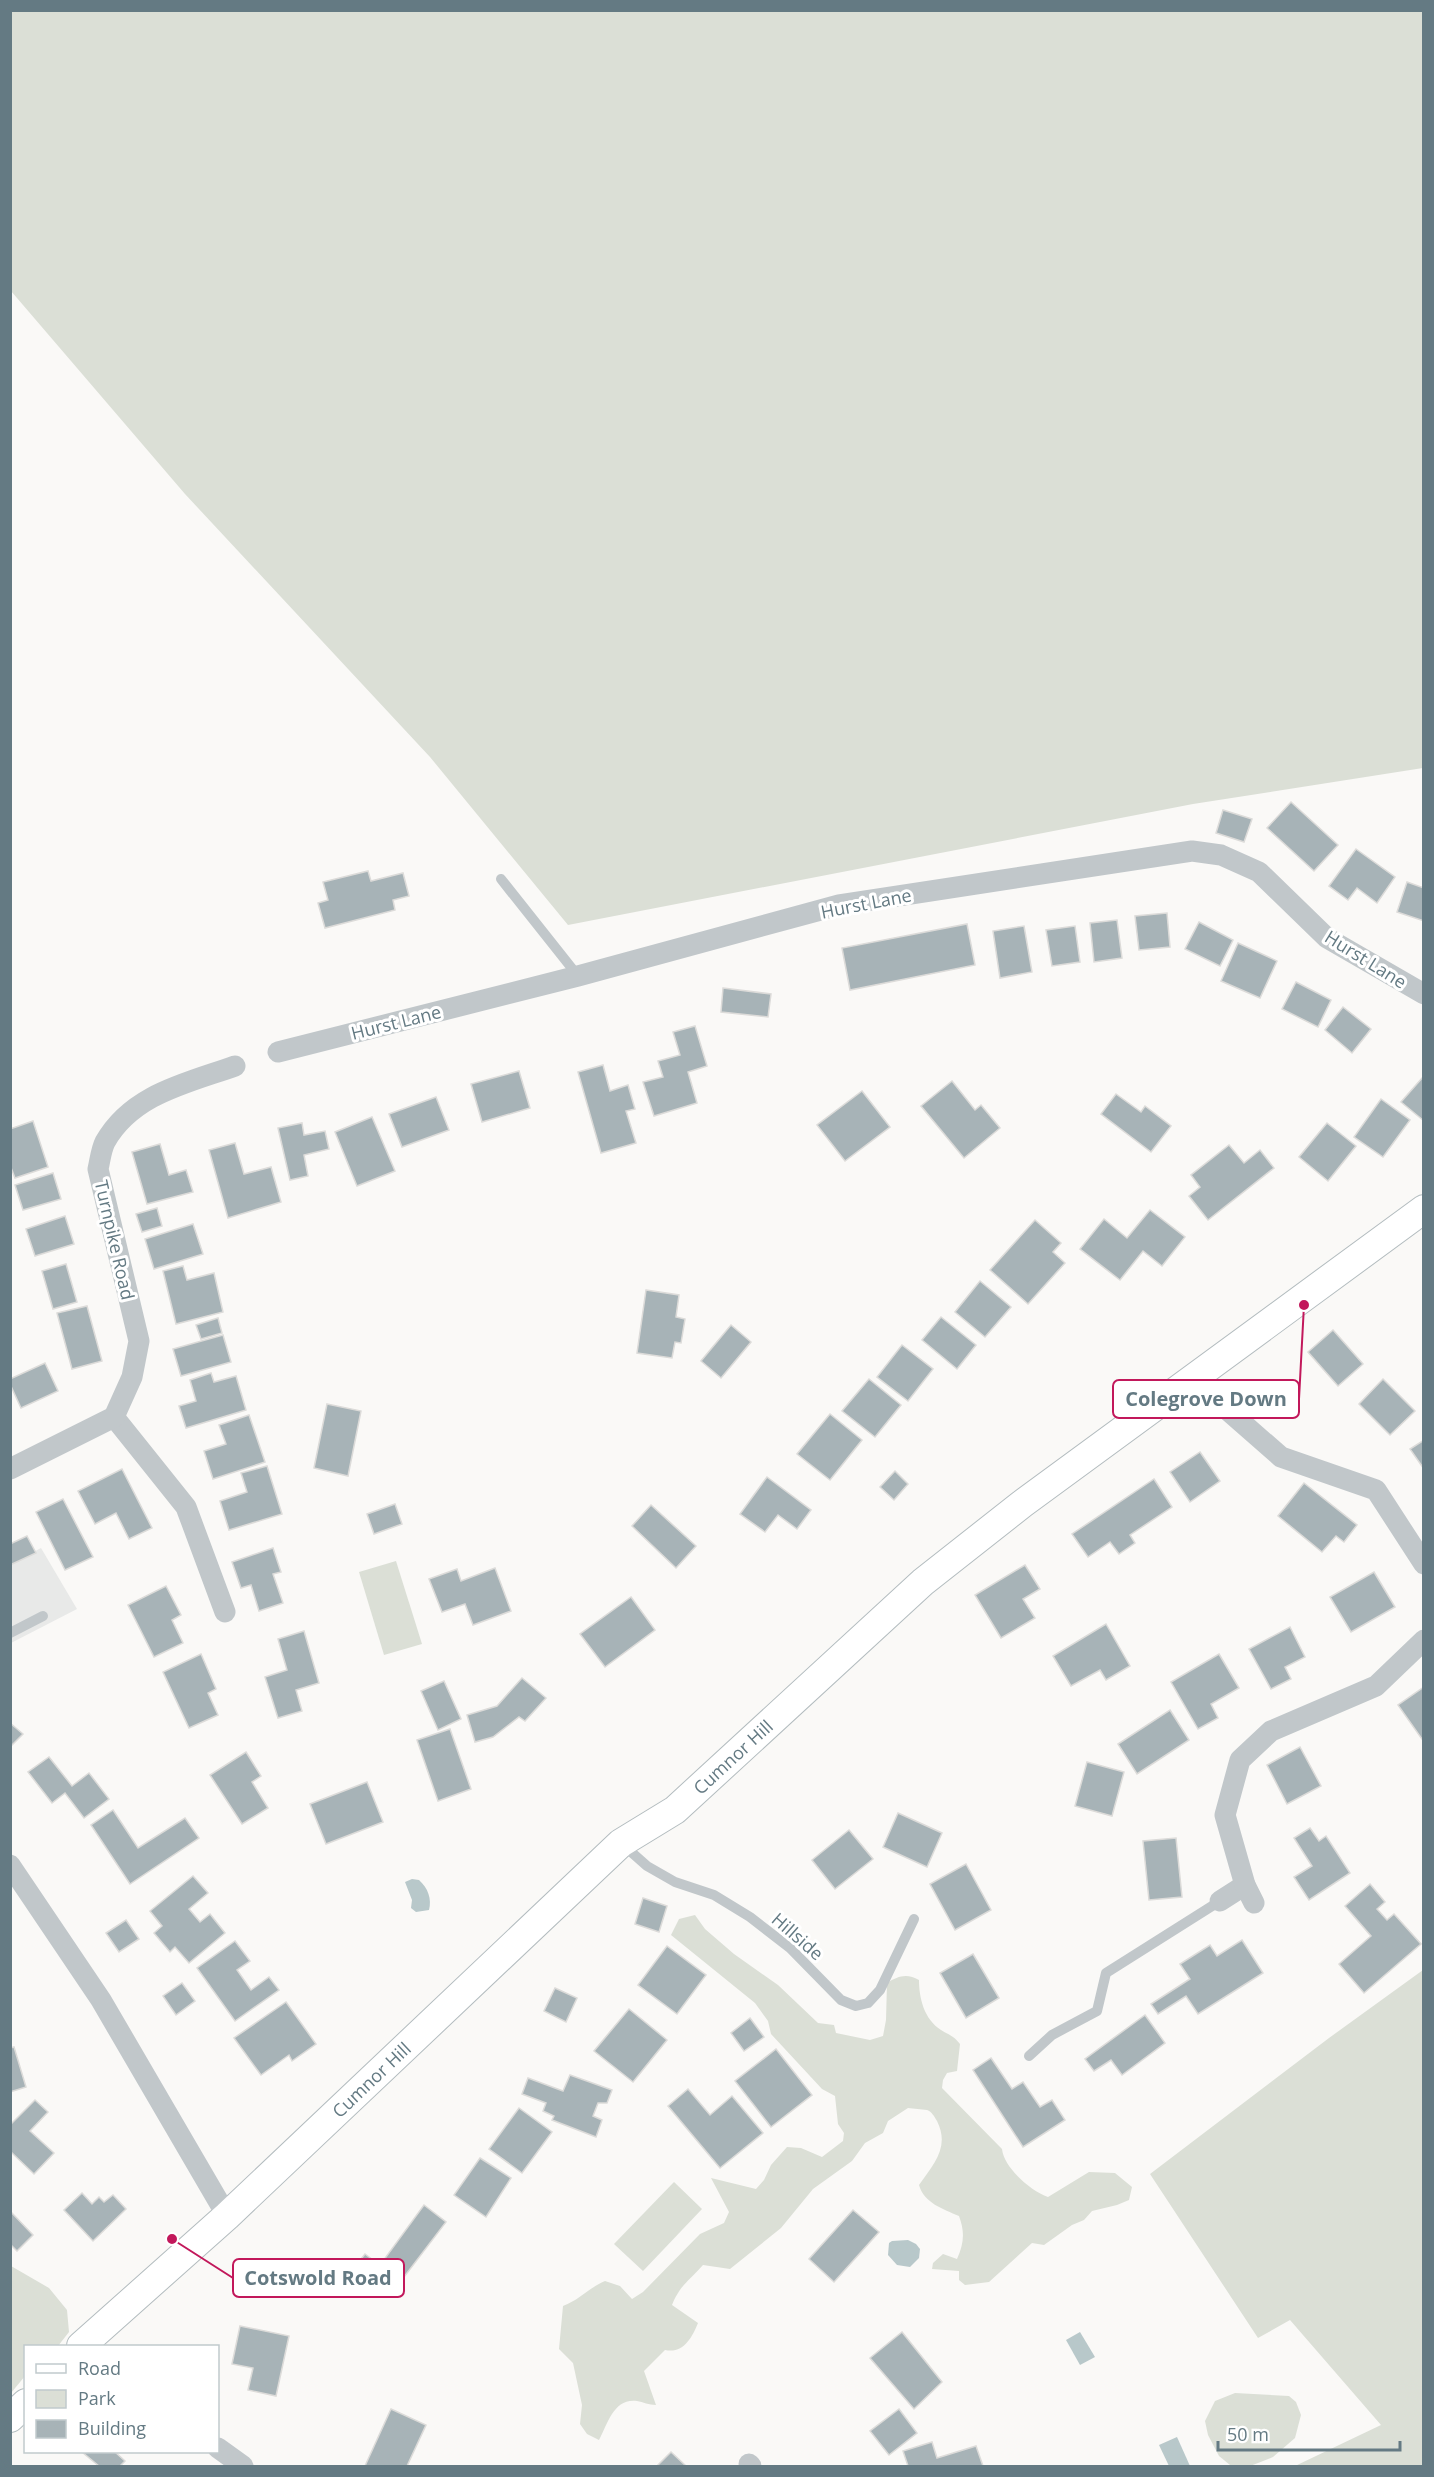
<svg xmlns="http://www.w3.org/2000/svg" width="1434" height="2477" font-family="'Open Sans',sans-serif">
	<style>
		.built { fill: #e8e9e8 }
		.green { fill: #dbdfd6 }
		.water { fill: #b8c8ca }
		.building { fill: #a7b3b7; stroke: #dcdbd9; stroke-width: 1.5 }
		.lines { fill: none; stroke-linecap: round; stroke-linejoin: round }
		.secondary-casing { stroke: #b3bcbf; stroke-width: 30 }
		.lane { stroke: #c1c7ca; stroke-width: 10 }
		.street { stroke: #c1c7ca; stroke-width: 21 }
		.secondary { stroke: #fff; stroke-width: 28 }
		.labels { text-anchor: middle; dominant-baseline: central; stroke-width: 6; stroke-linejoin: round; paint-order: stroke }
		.street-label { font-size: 18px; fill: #647a83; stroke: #fff }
		.leader { fill: none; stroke: #c2185b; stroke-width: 2 }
		.callout-dot { fill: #c2185b; stroke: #fff; stroke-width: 2 }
		.callout { fill: #fff; stroke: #c2185b; stroke-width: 2 }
		.callout-label { font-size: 20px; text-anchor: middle; font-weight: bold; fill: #647a83 }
	</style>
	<rect width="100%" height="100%" fill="#faf9f7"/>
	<polygon class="built" points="41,1548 77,1609 11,1643 11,1564"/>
	<g class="green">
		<polygon points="10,11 1423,11 1423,768 1193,804 568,925 430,757 185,494 11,291"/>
		<polygon points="396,1561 422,1644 384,1655 359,1572"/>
		<path d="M695 1915 705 1929 734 1954 778 1985 818 2023 834 2025 836 2033 870 2040 883 2036 886 2020 887 1983C898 1976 907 1973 919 1980 919 1998 924 2019 941 2030 949 2035 954 2036 960 2044L957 2071 947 2073 943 2080 942 2088 1002 2149C1004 2168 1031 2191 1048 2197L1089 2172 1115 2173 1132 2187 1129 2200 1117 2205 1092 2211 1084 2220 1072 2225 1044 2245 1032 2243 989 2282 965 2285 959 2280V2271L932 2269 933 2263 943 2254 957 2259C964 2243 965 2232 959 2216 943 2209 924 2203 919 2185 934 2164 950 2147 937 2121 934 2116 932 2112 927 2110 921 2109 914 2109 908 2108L888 2121 883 2133 865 2143 852 2161 813 2189 781 2228 730 2269 703 2265C689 2281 680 2285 672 2305L698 2323C692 2338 683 2354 665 2350L644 2371 656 2405C649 2405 643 2402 637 2401 614 2398 608 2423 599 2440L587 2434 580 2424 582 2405 573 2363 559 2349 563 2306C579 2300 589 2288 605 2281L620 2286 632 2299 643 2292 700 2234 724 2223 729 2212 711 2178 756 2189 764 2180 771 2165 787 2147 801 2148 822 2157 843 2141 844 2133 838 2124 835 2096 822 2089 771 2034 768 2021 755 2003 671 1935 679 1919Z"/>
		<polygon points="1423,1970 1423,2466 1295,2466 1381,2425 1290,2320 1258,2338 1150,2174 1329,2038"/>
		<polygon points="674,2182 702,2209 643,2271 614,2244"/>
		<polygon points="11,2266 49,2288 67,2310 69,2332 58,2346 26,2346 25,2376 11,2393"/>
		<polygon points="1235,2393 1289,2396 1296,2402 1301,2415 1295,2438 1273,2457 1258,2463 1250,2466 1230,2465 1219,2456 1208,2435 1205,2421 1215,2401"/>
	</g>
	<g class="water">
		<path d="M412 1879 419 1880C428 1888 432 1899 429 1910L416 1912 411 1908 412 1900 405 1882Z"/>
		<polygon points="908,2240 916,2244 920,2249 919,2258 910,2267 897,2265 888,2255 889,2243 892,2241"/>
		<polygon points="1080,2332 1095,2357 1080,2365 1066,2340"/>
		<polygon points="1177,2437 1190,2466 1169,2466 1159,2445"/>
	</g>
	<g class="building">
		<polygon points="1291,802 1338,845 1314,871 1267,828"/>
		<polygon points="1223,810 1252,819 1244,842 1216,833"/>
		<polygon points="1356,849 1395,877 1377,903 1357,888 1348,900 1329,886"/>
		<polygon points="368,871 371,881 403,873 409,896 393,900 395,910 325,928 318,903 328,900 323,882"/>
		<polygon points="1407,882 1424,888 1424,921 1397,912"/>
		<polygon points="1167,913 1170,947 1139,950 1135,916"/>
		<polygon points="1117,920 1122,958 1094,962 1090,923"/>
		<polygon points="1199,922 1233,940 1220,966 1185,949"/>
		<polygon points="967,924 975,965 850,990 842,948"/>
		<polygon points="1024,926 1032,972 1000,978 993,931"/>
		<polygon points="1075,926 1080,962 1052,966 1046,930"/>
		<polygon points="1238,943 1277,961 1260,998 1221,981"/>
		<polygon points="1296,982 1331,1000 1318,1027 1282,1009"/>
		<polygon points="723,988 771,994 768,1017 721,1012"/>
		<polygon points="1343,1007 1371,1029 1352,1053 1325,1030"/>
		<polygon points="695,1026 707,1066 688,1072 697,1103 654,1116 643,1082 663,1077 658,1061 680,1055 673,1032"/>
		<polygon points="603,1065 610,1091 628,1085 635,1109 626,1111 636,1143 601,1153 578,1072"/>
		<polygon points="519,1071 530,1108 482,1122 471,1084"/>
		<polygon points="1423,1077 1424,1077 1424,1121 1401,1102"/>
		<polygon points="952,1081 975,1110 981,1105 1000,1128 964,1158 921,1106"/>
		<polygon points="862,1091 890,1127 845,1161 817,1125"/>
		<polygon points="1116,1094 1141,1112 1145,1106 1171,1126 1151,1152 1101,1114"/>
		<polygon points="436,1097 449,1130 402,1147 389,1114"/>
		<polygon points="1381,1099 1410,1120 1383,1157 1354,1137"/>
		<polygon points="372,1117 395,1171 357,1186 335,1132"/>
		<polygon points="33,1121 48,1167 15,1178 10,1165 10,1129"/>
		<polygon points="302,1123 304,1135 325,1131 329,1149 304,1155 308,1176 290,1180 278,1128"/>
		<polygon points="1327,1123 1356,1146 1328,1181 1299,1157"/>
		<polygon points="235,1143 244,1174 271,1167 281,1202 228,1218 209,1150"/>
		<polygon points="160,1144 169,1175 186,1170 193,1192 147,1204 132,1152"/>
		<polygon points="1229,1145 1244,1163 1260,1150 1274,1168 1208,1220 1189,1196 1200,1187 1191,1175"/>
		<polygon points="53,1173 61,1199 23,1210 15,1185"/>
		<polygon points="157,1208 162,1226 142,1232 136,1214"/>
		<polygon points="1150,1210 1185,1237 1162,1266 1143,1251 1120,1280 1080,1249 1104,1219 1127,1238"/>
		<polygon points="65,1216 74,1244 35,1256 26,1229"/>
		<polygon points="1035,1220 1061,1243 1053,1252 1065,1263 1028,1304 990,1270"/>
		<polygon points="193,1224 203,1254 154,1269 145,1239"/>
		<polygon points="66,1264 77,1302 53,1309 42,1271"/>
		<polygon points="183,1266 187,1280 214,1273 223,1312 176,1324 163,1271"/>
		<polygon points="980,1281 1011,1307 985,1337 955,1312"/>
		<polygon points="646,1290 679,1295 676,1317 685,1319 681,1343 675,1342 672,1358 637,1353"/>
		<polygon points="87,1306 102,1361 72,1369 57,1313"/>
		<polygon points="941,1317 976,1345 957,1369 922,1340"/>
		<polygon points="218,1318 222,1333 201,1339 196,1325"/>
		<polygon points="731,1325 751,1342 721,1378 701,1361"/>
		<polygon points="1333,1330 1363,1364 1338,1386 1308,1352"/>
		<polygon points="223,1335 231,1362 181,1376 173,1349"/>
		<polygon points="902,1345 933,1369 908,1401 877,1377"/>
		<polygon points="45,1363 58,1391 21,1408 10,1384 10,1379"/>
		<polygon points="211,1373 214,1382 236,1376 246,1410 186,1428 179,1406 196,1401 190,1380"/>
		<polygon points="869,1379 901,1405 875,1437 842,1411"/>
		<polygon points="1383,1379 1415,1411 1390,1435 1359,1404"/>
		<polygon points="327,1404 361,1411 348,1476 314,1468"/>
		<polygon points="830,1414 862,1440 830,1480 797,1454"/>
		<polygon points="249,1415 265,1462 213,1479 204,1451 226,1444 219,1425"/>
		<polygon points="1424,1440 1424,1469 1410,1449"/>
		<polygon points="1200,1452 1220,1481 1190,1502 1170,1472"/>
		<polygon points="267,1466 282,1514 229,1530 220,1501 247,1492 241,1473"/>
		<polygon points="122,1469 152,1528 129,1539 116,1513 95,1524 78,1491"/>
		<polygon points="895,1471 908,1484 894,1500 880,1487"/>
		<polygon points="767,1477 811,1510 797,1529 778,1515 765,1532 740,1514"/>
		<polygon points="1154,1479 1172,1507 1130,1535 1135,1543 1119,1554 1110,1542 1088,1557 1072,1534"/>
		<polygon points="1304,1483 1357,1525 1344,1542 1336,1536 1322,1552 1278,1516"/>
		<polygon points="63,1499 93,1557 65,1570 36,1512"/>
		<polygon points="395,1504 402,1524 374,1534 367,1514"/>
		<polygon points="651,1505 696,1546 676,1568 632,1526"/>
		<polygon points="27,1536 36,1553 10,1565 10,1544"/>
		<polygon points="273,1548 281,1572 273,1574 283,1603 259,1611 251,1585 241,1588 232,1562"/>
		<polygon points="1025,1565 1040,1589 1023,1599 1035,1618 1001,1638 975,1595"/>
		<polygon points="495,1568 511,1611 473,1625 465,1604 442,1612 429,1579 457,1569 461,1581"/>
		<polygon points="1374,1572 1395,1607 1351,1632 1330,1597"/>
		<polygon points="166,1586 181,1615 172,1620 183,1643 154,1657 128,1605"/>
		<polygon points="631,1597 655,1630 605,1667 580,1634"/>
		<polygon points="1106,1624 1130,1666 1106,1680 1100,1670 1071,1686 1053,1656"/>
		<polygon points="1290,1627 1305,1657 1285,1667 1291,1679 1271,1689 1249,1649"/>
		<polygon points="304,1631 319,1683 296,1690 302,1711 278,1718 265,1677 287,1670 278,1639"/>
		<polygon points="201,1654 216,1689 208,1693 218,1715 189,1728 163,1672"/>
		<polygon points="1219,1654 1239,1688 1211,1704 1218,1718 1198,1729 1171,1682"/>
		<polygon points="522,1678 546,1698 525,1721 519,1717 493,1737 475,1742 467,1715 497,1706"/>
		<polygon points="444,1681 461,1719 438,1730 421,1691"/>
		<polygon points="1424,1687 1424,1742 1398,1705"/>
		<polygon points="1170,1710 1189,1740 1137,1774 1118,1744"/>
		<polygon points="10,1723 23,1734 10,1747"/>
		<polygon points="450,1729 471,1789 438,1801 417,1740"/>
		<polygon points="1300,1747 1321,1786 1287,1804 1267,1765"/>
		<polygon points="246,1752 261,1776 252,1782 268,1808 242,1824 210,1775"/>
		<polygon points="49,1757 72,1786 89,1773 109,1799 84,1818 65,1793 52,1803 28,1772"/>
		<polygon points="1087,1762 1124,1772 1112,1816 1075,1806"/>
		<polygon points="367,1782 383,1822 326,1844 310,1804"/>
		<polygon points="113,1810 138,1848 185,1818 199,1838 130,1884 91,1825"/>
		<polygon points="898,1813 942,1833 927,1867 883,1847"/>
		<polygon points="1310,1828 1319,1841 1326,1836 1350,1873 1309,1900 1294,1877 1312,1866 1294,1838"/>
		<polygon points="849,1830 873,1859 835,1889 812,1860"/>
		<polygon points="1176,1838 1182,1897 1149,1900 1143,1841"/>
		<polygon points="966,1864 991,1910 955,1930 930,1884"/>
		<polygon points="193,1876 208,1893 189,1909 200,1922 210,1914 225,1933 189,1963 175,1947 170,1952 154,1933 162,1926 150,1911"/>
		<polygon points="1370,1884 1385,1902 1377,1909 1387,1920 1394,1914 1421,1944 1364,1993 1339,1964 1371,1936 1345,1906"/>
		<polygon points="643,1898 667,1906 659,1932 635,1924"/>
		<polygon points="126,1920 139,1939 119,1952 106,1933"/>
		<polygon points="1242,1940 1263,1973 1198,2014 1186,1996 1158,2014 1151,2004 1190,1979 1180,1964 1210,1945 1217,1956"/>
		<polygon points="235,1941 250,1961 237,1970 251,1990 269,1977 279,1990 235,2021 197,1968"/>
		<polygon points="667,1946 706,1975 677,2014 638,1985"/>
		<polygon points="973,1954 999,1998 966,2018 940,1973"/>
		<polygon points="182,1983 195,2001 176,2015 163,1996"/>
		<polygon points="555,1988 577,1998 566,2022 544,2011"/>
		<polygon points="286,2002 316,2044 292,2061 289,2055 261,2075 234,2038"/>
		<polygon points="629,2009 667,2040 633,2082 594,2051"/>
		<polygon points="1145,2015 1165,2043 1122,2075 1111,2060 1094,2071 1085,2059"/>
		<polygon points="750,2018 764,2037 744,2051 731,2033"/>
		<polygon points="14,2047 26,2087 10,2092 10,2048"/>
		<polygon points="776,2049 812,2095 771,2127 735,2081"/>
		<polygon points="991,2058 1012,2089 1023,2082 1040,2107 1052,2100 1065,2120 1023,2147 973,2070"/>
		<polygon points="570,2075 612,2090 607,2103 598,2103 593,2116 602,2120 596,2137 552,2120 554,2116 543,2111 546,2103 522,2094 528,2078 563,2091"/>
		<polygon points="688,2089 710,2115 732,2096 763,2133 720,2168 668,2106"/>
		<polygon points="35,2100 48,2112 30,2131 54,2153 34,2174 10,2151 10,2125"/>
		<polygon points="519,2108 552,2132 522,2173 489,2149"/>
		<polygon points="480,2158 511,2178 486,2217 454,2195"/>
		<polygon points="82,2193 92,2204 99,2197 104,2202 113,2195 126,2209 93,2241 64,2210"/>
		<polygon points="424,2205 446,2222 404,2277 383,2261"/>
		<polygon points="853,2210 879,2232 834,2282 809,2259"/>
		<polygon points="10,2211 33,2235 17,2251 10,2244"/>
		<polygon points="365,2254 385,2269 369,2289 349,2274"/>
		<polygon points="240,2326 289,2336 276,2396 248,2390 253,2368 232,2364"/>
		<polygon points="902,2332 942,2382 914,2409 870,2358"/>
		<polygon points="391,2409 426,2425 407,2466 365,2466"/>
		<polygon points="899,2409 917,2433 889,2455 870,2431"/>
		<polygon points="932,2442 937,2458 976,2446 983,2466 908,2466 903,2451"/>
		<polygon points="82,2452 115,2452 125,2461 120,2466 99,2466"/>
		<polygon points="671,2452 686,2466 657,2466"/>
	</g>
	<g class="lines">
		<g class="secondary-casing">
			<g id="secondary">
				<path id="s1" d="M81 2346 227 2216 621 1843 675 1810 923 1582 1022 1504 1424 1209"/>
				<polyline points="10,2418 26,2403"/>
			</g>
		</g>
		<g class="lane">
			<polyline points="501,879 578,976"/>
			<polyline points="10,1633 43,1616"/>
			<polyline points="621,1843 647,1866 675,1882 714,1895 750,1917 790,1948 841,2000 856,2006 868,2003 880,1990 914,1919"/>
			<polyline points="1029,2056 1052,2035 1097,2011 1106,1973 1220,1901"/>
		</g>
		<g class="street">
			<polyline points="278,1052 578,976 839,905 1192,851 1221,855 1259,872 1327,938 1424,994"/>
			<polyline points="1191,1378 1281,1457 1376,1490 1424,1564"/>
			<polyline points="114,1417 186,1507 225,1612"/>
			<path d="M10 1469 114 1417 132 1377 139 1341 98 1169C100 1161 101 1150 105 1142 132 1094 187 1083 235 1066"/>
			<polyline points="10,1865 101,2000 227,2216"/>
			<polyline points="1220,1901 1245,1885"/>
			<polyline points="1254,1903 1245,1885 1225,1815 1240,1760 1271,1731 1376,1686 1424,1640"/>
			<polyline points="218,2448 243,2466"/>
			<polyline points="749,2464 751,2466"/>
		</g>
		<use href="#secondary" class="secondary"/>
	</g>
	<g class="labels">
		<g class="street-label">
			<text transform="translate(866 903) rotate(-11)">Hurst Lane</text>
			<text transform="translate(1366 959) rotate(32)">Hurst Lane</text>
			<text transform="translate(396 1022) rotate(-14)">Hurst Lane</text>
			<text transform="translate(115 1240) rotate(77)">Turnpike Road</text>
			<text stroke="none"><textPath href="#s1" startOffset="880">Cumnor Hill</textPath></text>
			<text transform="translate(798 1936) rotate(41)">Hillside</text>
			<text stroke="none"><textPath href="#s1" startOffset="394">Cumnor Hill</textPath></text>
		</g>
	</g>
	<path class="leader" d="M1304 1305L1299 1399M172 2239L233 2278"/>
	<g class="callout-dot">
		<circle cx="1304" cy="1305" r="6"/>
		<circle cx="172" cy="2239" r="6"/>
	</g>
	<g class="callout">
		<rect x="1113" y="1380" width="186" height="38" rx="6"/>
		<rect x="233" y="2259" width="171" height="38" rx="6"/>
	</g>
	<g class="callout-label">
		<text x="1206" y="1406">Colegrove Down</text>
		<text x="318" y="2285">Cotswold Road</text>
	</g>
	<rect width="1434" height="2477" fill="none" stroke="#647a83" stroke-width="24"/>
	<rect x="24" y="2345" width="195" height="108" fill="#ffffff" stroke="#c1cacd" stroke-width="1.5"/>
	<rect x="36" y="2364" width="30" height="9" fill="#ffffff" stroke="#c1cacd" stroke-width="1.5"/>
	<text x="78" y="2375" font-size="18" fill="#647a83">Road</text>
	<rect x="36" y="2390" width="30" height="18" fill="#dbdfd6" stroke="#c1cacd" stroke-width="1.5"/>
	<text x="78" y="2405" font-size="18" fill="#647a83">Park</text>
	<rect x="36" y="2420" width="30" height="18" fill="#a7b3b7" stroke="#c1cacd" stroke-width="1.5"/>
	<text x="78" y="2435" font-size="18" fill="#647a83">Building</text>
	<path d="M1218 2441v9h182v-9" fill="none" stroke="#647a83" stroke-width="3"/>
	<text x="1227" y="2441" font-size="18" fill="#647a83" stroke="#ffffff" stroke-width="4.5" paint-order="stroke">50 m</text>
</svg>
